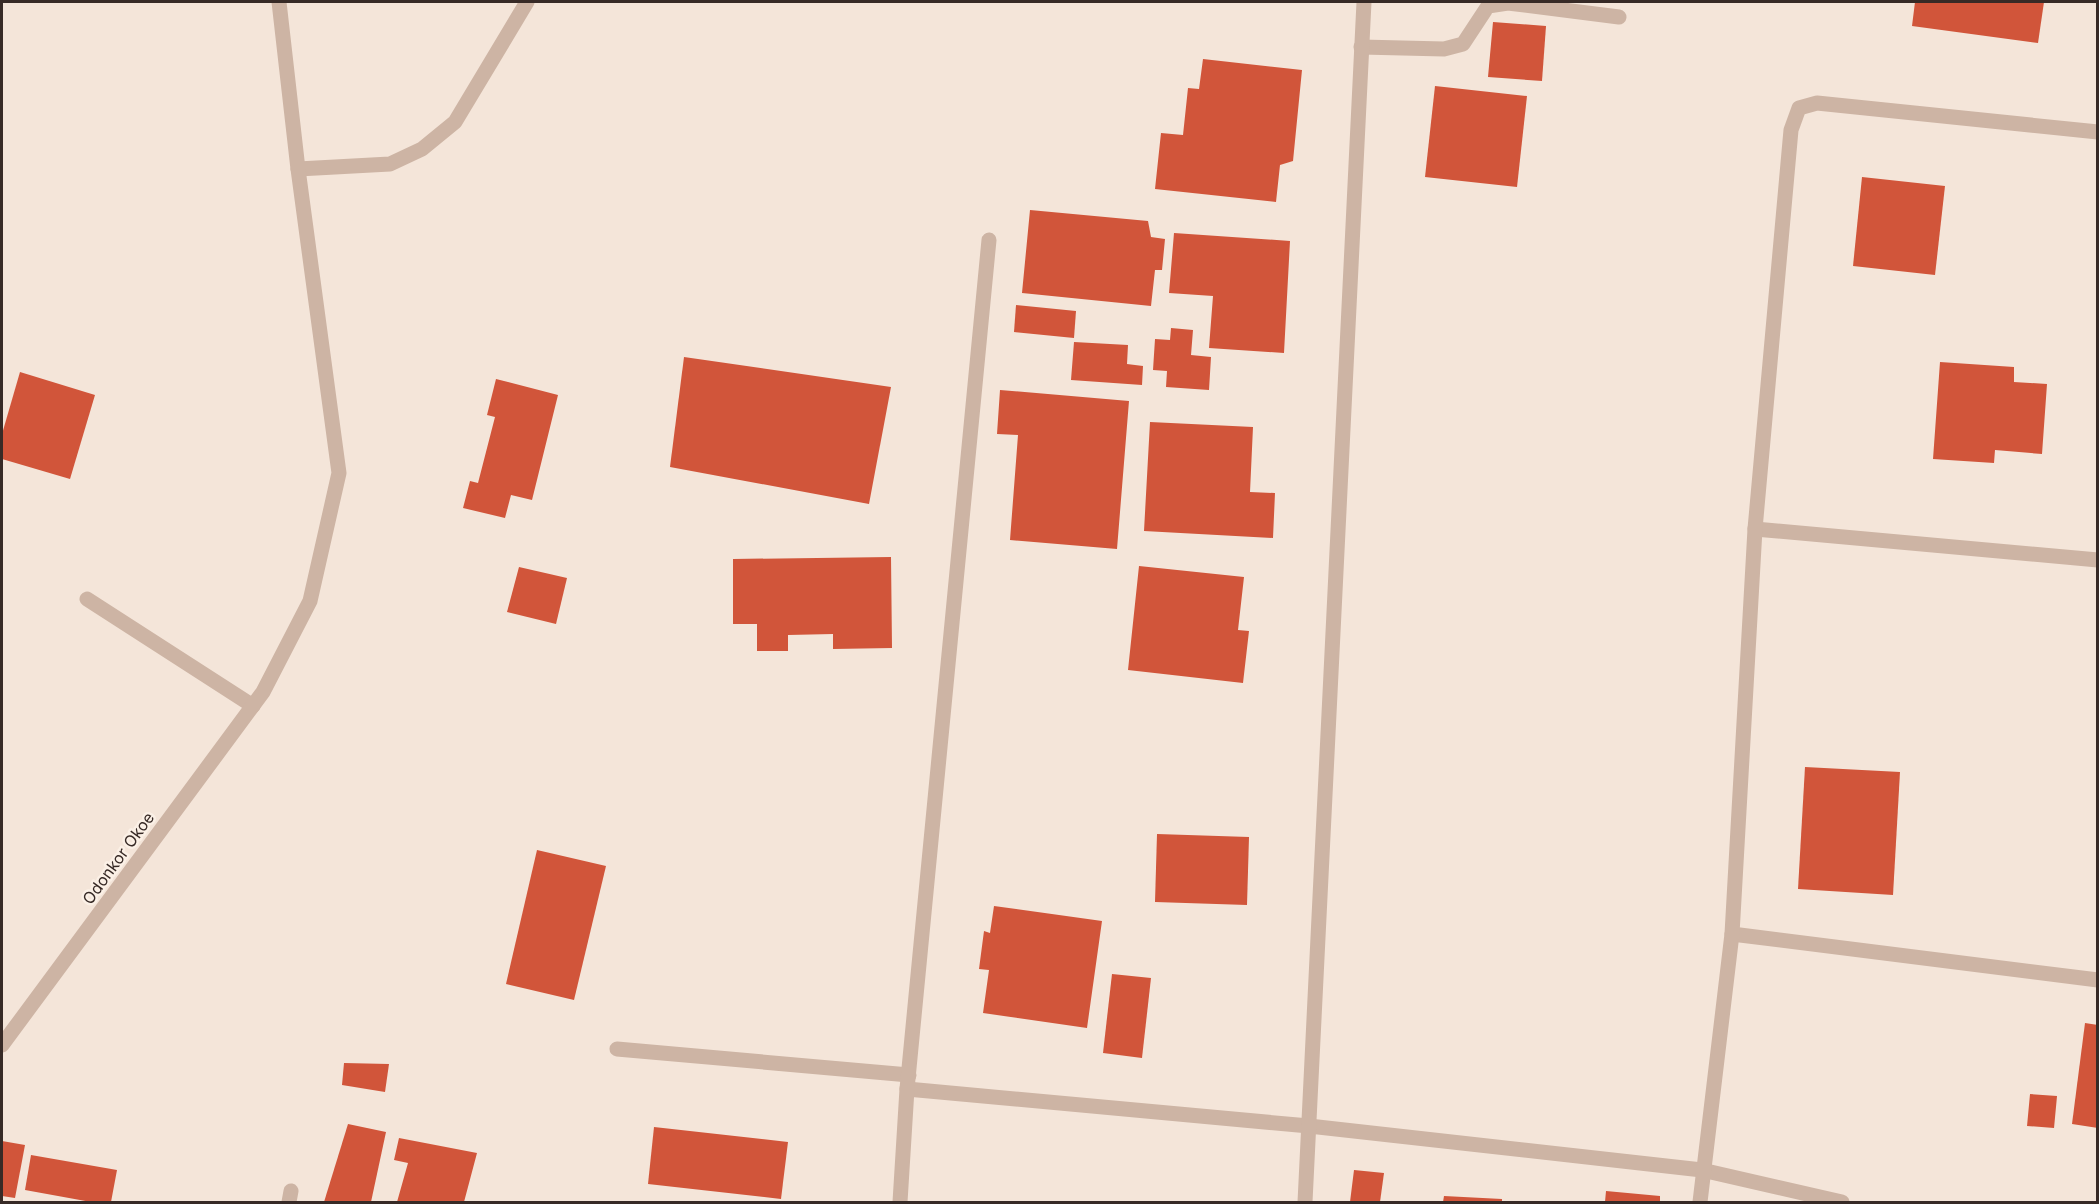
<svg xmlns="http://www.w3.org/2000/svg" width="2099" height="1204" font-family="Inter,sans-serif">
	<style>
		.building { fill: #d1553a }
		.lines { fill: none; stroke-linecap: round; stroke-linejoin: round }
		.service { stroke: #cdb4a4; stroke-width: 15 }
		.minor { stroke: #cdb4a4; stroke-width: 15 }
		.labels { text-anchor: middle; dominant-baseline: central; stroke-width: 5; stroke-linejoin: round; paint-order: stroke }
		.street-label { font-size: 16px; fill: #372a26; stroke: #fbf0e6 }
	</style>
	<rect width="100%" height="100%" fill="#f4e5d9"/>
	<g class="building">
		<polygon points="1915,2 2044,2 2038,43 1912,26"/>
		<polygon points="1493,22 1546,26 1542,81 1488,77"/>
		<polygon points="1203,59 1302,70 1293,161 1280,165 1276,202 1155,189 1161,133 1183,135 1188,88 1199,89"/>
		<polygon points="1435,86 1527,96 1517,187 1425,177"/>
		<polygon points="1862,177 1945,186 1935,275 1853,266"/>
		<polygon points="1030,210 1148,221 1151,237 1165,239 1162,270 1155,270 1151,306 1022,293"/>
		<polygon points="1174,233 1290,241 1284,353 1209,348 1213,296 1169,293"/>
		<polygon points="1016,305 1076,311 1074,338 1014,332"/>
		<polygon points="1171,328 1193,330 1191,355 1211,357 1209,390 1166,387 1167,371 1153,370 1155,339 1170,340"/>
		<polygon points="1074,342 1128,345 1127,364 1143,366 1142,385 1071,380"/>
		<polygon points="684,357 891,387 869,504 670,467"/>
		<polygon points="1940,362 2014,367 2014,382 2047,384 2042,454 1995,450 1994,463 1933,459"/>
		<polygon points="20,372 95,395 70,479 2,459 2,434"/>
		<polygon points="496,379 558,395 532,500 511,495 505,518 463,508 470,481 478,483 495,417 487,415"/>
		<polygon points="1000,390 1129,401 1117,549 1010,540 1018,435 997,434"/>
		<polygon points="1150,422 1253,427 1250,492 1275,493 1273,538 1144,531"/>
		<polygon points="891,557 892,648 833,649 833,634 788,635 788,651 757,651 757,624 733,624 733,559"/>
		<polygon points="1139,566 1244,577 1238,630 1249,631 1243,683 1128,670"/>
		<polygon points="519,567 567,578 556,624 507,612"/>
		<polygon points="1805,767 1900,772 1893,895 1798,889"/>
		<polygon points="1157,834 1249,837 1247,905 1155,902"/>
		<polygon points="537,850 606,866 574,1000 506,984"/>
		<polygon points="994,906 1102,921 1087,1028 983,1013 989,970 979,969 984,931 990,933"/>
		<polygon points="1112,974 1151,978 1142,1058 1103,1053"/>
		<polygon points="2085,1023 2098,1025 2098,1128 2072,1124"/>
		<polygon points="344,1063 389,1064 385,1092 342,1085"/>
		<polygon points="2030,1094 2057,1096 2054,1128 2027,1126"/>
		<polygon points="348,1124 386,1132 371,1202 324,1202"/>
		<polygon points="654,1127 788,1142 781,1199 648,1184"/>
		<polygon points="399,1138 477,1153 464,1202 397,1202 408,1163 394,1160"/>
		<polygon points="2,1141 25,1145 15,1198 2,1196"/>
		<polygon points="31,1155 117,1170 111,1202 91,1202 25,1190"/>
		<polygon points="1354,1170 1384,1173 1380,1202 1350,1202"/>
		<polygon points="1606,1191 1660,1196 1660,1202 1605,1202"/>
		<polygon points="1444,1196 1502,1199 1502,1202 1443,1202"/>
	</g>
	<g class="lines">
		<g class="service">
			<polyline points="1361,47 1444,49 1463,44 1488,6 1508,3 1619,17"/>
			<polyline points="87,599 253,706"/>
			<polyline points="617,1049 909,1075"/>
			<polyline points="1702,1170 1842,1202"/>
		</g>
		<g class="minor">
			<polyline points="298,169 390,164 422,149 455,122 527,2"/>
			<polyline points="1755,529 2098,560"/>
			<polyline points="1732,934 2098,980"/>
			<polyline points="2,1045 263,692 310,601 339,473 298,169 279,2"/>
			<polyline points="907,1089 1309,1126 1702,1170"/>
			<polyline points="289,1202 291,1191"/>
			<polyline points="900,1202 907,1089 989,240"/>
			<polyline points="1305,1202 1364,2"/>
			<polyline points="1700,1202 1732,934 1755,529 1791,130 1799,108 1817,103 2098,132"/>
		</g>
	</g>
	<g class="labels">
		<g class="street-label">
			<text transform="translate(118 858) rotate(-54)">Odonkor Okoe</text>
		</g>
	</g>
	<rect width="2099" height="1204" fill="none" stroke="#372a26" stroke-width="6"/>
</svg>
